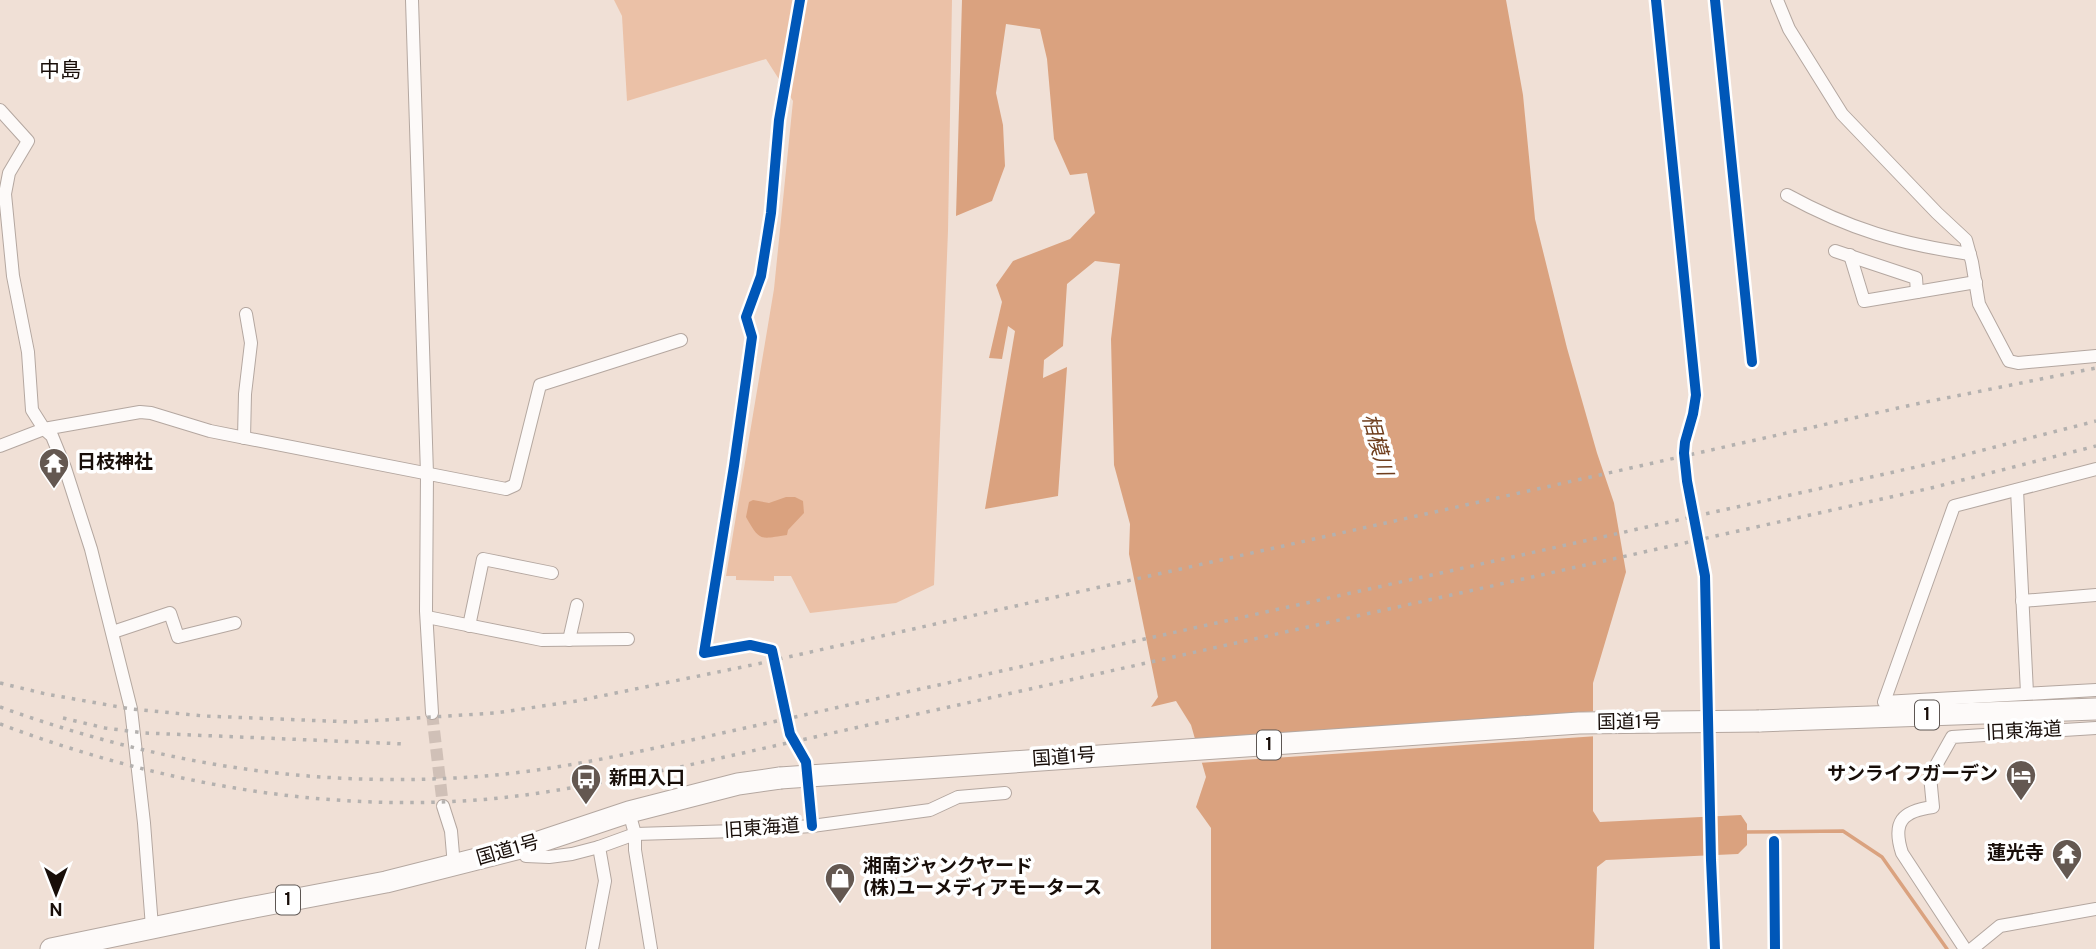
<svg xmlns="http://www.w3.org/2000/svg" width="2096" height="949" font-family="Overpass,'Noto Sans JP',sans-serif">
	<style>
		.green { fill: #ebc1a7 }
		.water { fill: #daa27f }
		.pier { fill: #f0e0d6 }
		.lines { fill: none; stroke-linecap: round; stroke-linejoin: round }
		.stream { stroke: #daa27f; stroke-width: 3.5 }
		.minor-tunnel { stroke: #d0c0b7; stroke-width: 12; stroke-dasharray: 12 6; stroke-linecap: butt }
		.minor-casing { stroke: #b4a7a0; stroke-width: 14 }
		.trunk-casing { stroke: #b4a7a0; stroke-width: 23 }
		.minor { stroke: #fdfaf9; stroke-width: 12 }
		.trunk { stroke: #fdfaf9; stroke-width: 21 }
		.rail { stroke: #b4b1af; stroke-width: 3.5; stroke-dasharray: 3.5 7; stroke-linecap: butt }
		.trunk-bridge-casing { stroke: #b4a7a0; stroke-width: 23; stroke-linecap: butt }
		.trunk-bridge { stroke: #fdfaf9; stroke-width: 21 }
		.cycleway-casing { stroke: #fff; stroke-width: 15 }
		.cycleway { stroke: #0057b8; stroke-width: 10 }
		.labels { text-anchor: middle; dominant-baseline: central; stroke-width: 7; stroke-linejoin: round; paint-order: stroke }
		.shield { fill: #fff; stroke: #5d5653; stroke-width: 2 }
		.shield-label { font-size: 18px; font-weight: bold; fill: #180e09 }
		.poi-label { font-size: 19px; font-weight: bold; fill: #180e09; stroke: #fff; text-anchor: start }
		.street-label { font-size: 19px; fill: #180e09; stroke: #fff }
		.neighbourhood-label { font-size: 21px; fill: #180e09; stroke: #fff }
		.water-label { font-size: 21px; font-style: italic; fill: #6f3e1d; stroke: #fff }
	</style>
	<rect width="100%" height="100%" fill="#f0e0d6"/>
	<polygon class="green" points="614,0 952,0 948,231 934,585 896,603 810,613 791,576 774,576 774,581 736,580 736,576 726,576 774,289 793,101 766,59 627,101 622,16"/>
	<g class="water">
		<polygon points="962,0 1506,0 1523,95 1535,219 1567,348 1597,453 1614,503 1626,572 1593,683 1593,811 1600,822 1741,815 1747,824 1747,845 1738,854 1606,860 1597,867 1594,949 1211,949 1211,828 1196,807 1206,777 1191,725 1176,701 1151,707 1158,697 1129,554 1130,524 1114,465 1111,339 1120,264 1095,261 1067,284 1063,346 1044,360 1043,378 1067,367 1058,496 985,509 1015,331 1008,326 1002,359 989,358 1002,302 996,285 1013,261 1070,239 1095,213 1087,173 1070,175 1054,139 1047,59 1040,29 1006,24 996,93 1003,125 1005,166 992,201 956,216"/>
		<path d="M786 497H795L803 501 804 513 788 530 787 535C760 539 760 542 746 517L749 502 753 500 769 503Z"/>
	</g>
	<polygon class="pier" points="1598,711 1598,736 1198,763 1191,739"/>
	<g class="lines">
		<polyline class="stream" points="1745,832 1843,831 1882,857 1947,949"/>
		<polyline class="minor-tunnel" points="432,713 443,806"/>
		<g class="minor-casing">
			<g id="minor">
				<polyline points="412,0 427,474 426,611 432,713"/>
				<polyline points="800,0 779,120 771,213 761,276 746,317 752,337 734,466 704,653 750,645 772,650 790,734 806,762 812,826"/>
				<polyline points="1777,0 1789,29 1842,114 1937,213 1966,240 1972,262 1979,304 2009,361 2018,363 2096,356"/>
				<polyline points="0,110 28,141 9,173 5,194 13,276 28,352 32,410 44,429 52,436 65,468 91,549 131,709 144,823 152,927"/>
				<path d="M1787 195C1849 229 1900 244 1970 254"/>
				<polyline points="1835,251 1916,278 1917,292"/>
				<polyline points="1850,255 1864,301 1976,282"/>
				<polyline points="244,438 245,394 251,343 246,314"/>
				<polyline points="0,446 44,429 140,412 151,413 210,431 506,489 515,485 540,385 681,340"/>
				<polyline points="2096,469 1954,506 1884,702 2096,690"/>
				<polyline points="2017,490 2027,693"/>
				<polyline points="2022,601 2096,595"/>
				<polyline points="427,617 542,640 628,639"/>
				<polyline points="469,626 483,559 552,573"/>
				<polyline points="113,632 170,613 178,637 235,623"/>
				<polyline points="569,640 577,605"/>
				<polyline points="443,806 451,831 454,866"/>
				<polyline points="629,812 635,834 635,850 651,949"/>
				<polyline points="524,847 526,856 549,857 572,854 599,847 635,834 736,831 812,826 930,810 958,797 1005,793"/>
				<polyline points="592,949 605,881 599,847"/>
				<path d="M1965 949 1902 853C1892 822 1902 811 1933 807L1930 776 1952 737 2096 728"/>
				<polyline points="1972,949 2000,926 2096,909"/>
			</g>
		</g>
		<g class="trunk-casing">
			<g id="trunk">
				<polyline points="1759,721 2096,709"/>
				<polyline points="51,949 239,910 386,882 524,847 629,812 738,784 780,778"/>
			</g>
		</g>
		<use href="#minor" class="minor"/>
		<use href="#trunk" class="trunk"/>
		<g class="rail">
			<polyline points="0,683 46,694 131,709 204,716 352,722 495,713 577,701 757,664 1916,404 2096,368"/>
			<path d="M0 707C156 763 306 788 472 777 572 770 670 744 768 723L1925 465 2096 421"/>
			<polyline points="63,718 105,728 145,733 406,744"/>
			<path d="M0 724C152 781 313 812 477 800 545 795 613 780 680 767L1931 488 2096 446"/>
		</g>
		<g class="trunk-bridge-casing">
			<polyline id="trunk-bridge" points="780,778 1579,723 1759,721"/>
		</g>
		<use href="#trunk-bridge" class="trunk-bridge"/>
		<g class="cycleway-casing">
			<g id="cycleway">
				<polyline points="800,0 779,120 771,213 761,276 746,317 752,337 734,466 704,653 750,645 772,650 790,734 806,762 812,826"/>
				<polyline points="1656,0 1696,395 1693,414 1685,442 1684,453 1687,481 1705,576 1711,860 1715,949"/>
				<polyline points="1715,0 1752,362"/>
				<polyline points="1774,841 1775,949"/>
			</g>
		</g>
		<use href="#cycleway" class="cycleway"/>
	</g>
	<defs>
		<g id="temple-pin" transform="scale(1.575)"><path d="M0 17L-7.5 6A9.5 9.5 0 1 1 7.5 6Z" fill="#645851" stroke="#fff"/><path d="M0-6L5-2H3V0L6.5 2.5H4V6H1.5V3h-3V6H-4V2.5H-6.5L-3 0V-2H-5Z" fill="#fff"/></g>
		<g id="hotel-pin" transform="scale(1.575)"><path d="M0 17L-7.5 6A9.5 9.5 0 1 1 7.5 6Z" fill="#645851" stroke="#fff"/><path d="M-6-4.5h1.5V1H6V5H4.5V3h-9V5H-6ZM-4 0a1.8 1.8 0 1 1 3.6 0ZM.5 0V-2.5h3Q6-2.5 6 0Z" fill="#fff"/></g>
		<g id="bus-pin" transform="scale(1.575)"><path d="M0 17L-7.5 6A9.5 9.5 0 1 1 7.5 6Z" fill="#645851" stroke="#fff"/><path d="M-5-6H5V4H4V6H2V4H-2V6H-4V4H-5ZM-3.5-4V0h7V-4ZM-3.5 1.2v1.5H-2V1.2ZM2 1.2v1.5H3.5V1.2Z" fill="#fff"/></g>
		<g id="shop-pin" transform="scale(1.575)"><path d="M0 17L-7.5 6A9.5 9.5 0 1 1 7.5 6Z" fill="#645851" stroke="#fff"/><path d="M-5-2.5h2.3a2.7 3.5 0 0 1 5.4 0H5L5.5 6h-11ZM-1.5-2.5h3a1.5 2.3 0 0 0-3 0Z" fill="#fff"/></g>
	</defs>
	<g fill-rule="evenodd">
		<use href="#temple-pin" x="54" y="463"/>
		<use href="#hotel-pin" x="2021" y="775"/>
		<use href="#bus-pin" x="586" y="779"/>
		<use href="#temple-pin" x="2067" y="854"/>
		<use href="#shop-pin" x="840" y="878"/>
	</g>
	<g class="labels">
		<g class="shield">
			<rect x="1915" y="700.5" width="24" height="29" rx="5"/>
			<rect x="1257" y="730.5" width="24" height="29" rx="5"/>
			<rect x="276" y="885.5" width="24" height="29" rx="5"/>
		</g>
		<g class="shield-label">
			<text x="1927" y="715">1</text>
			<text x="1269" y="745">1</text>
			<text x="288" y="900">1</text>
		</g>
		<g class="poi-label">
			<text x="77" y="463">日枝神社</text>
			<text x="1998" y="775" text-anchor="end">サンライフガーデン</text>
			<text x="609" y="779">新田入口</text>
			<text x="2044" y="854" text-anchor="end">蓮光寺</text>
			<text x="863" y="867">湘南ジャンクヤード<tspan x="863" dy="22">(株)ユーメディアモータース</tspan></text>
		</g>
		<g class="street-label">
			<text transform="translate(1629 723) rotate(-1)">国道1号</text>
			<text transform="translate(2024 732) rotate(-3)">旧東海道</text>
			<text transform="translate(1064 758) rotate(-4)">国道1号</text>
			<text transform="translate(762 829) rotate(-4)">旧東海道</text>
			<text transform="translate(508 851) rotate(-16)">国道1号</text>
		</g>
		<g class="neighbourhood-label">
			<text x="60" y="71">中島</text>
		</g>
		<g class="water-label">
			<text transform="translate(1376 445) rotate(75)">相模川</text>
		</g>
	</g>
	<g transform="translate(56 893) rotate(180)" stroke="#ffffff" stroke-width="5" paint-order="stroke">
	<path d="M0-5L12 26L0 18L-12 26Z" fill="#180e09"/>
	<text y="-10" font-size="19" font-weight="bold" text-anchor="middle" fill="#180e09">N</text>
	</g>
</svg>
